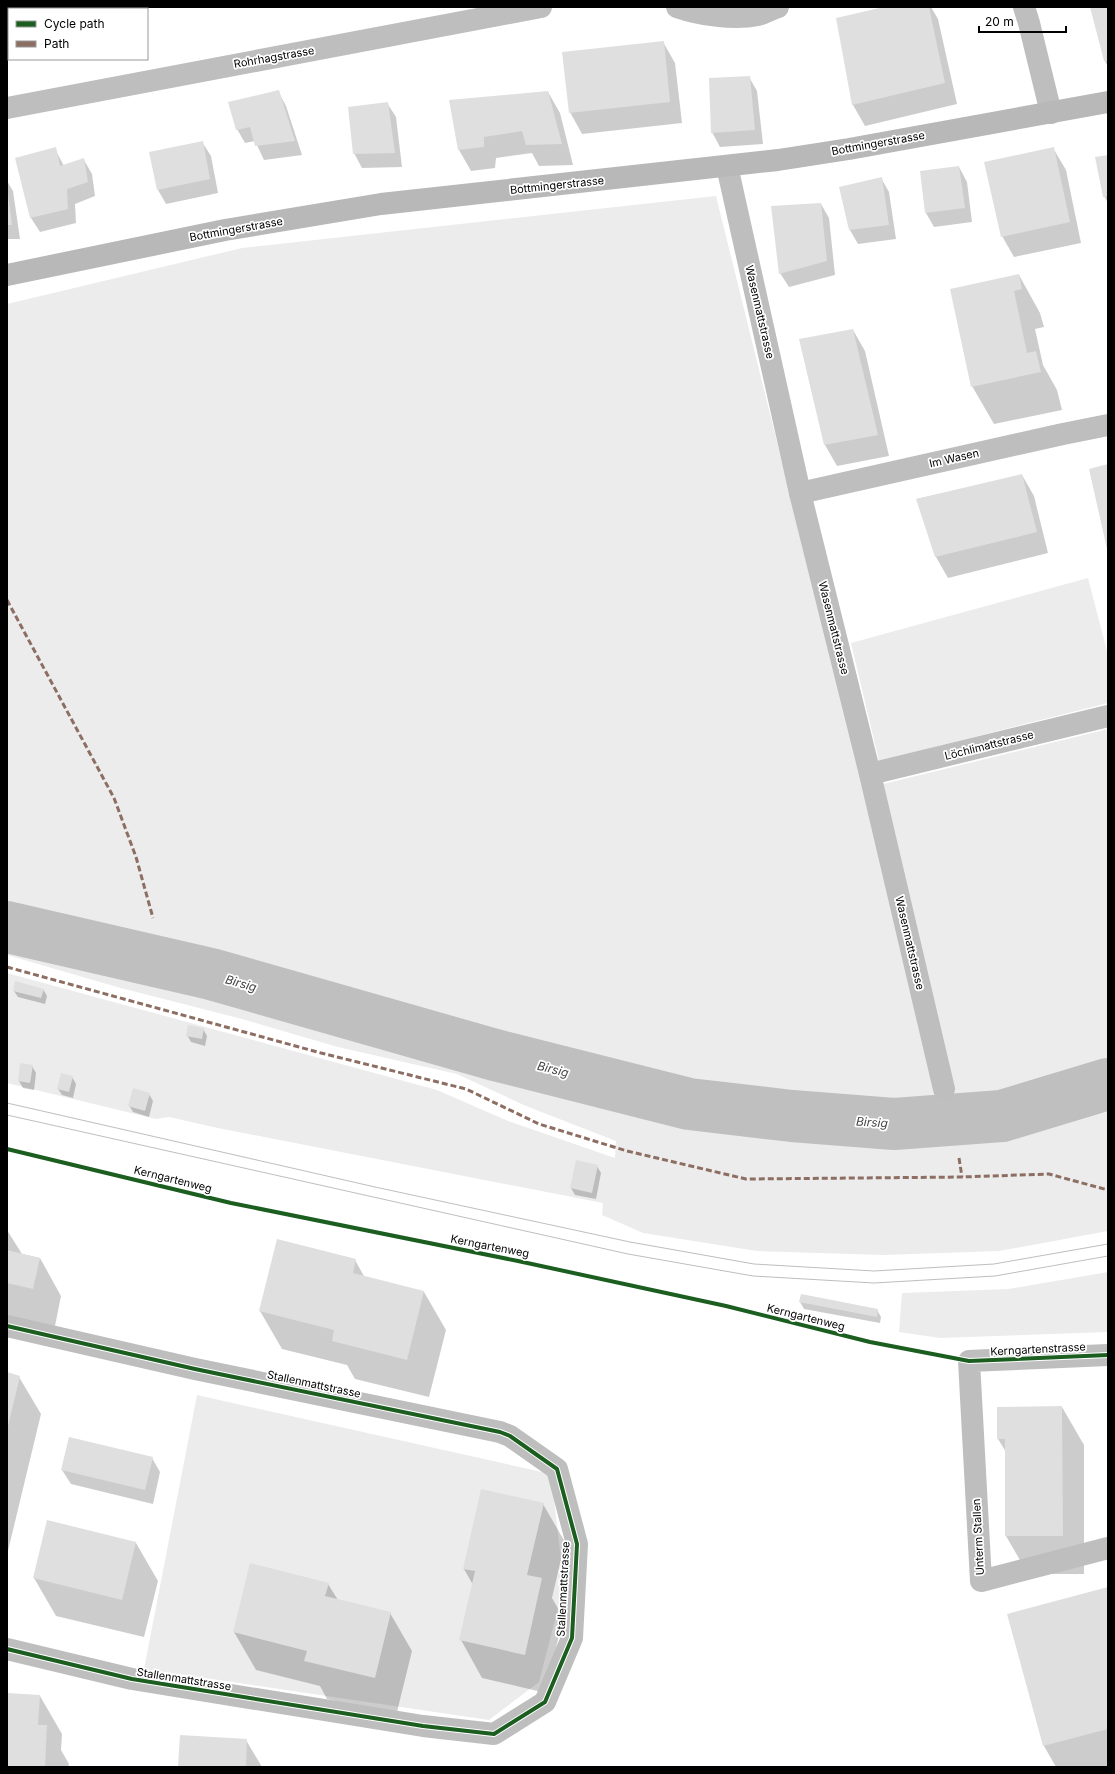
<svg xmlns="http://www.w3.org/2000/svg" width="1115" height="1774" font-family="Inter,sans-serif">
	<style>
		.green { fill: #ececec }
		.shadow { fill: #0003 }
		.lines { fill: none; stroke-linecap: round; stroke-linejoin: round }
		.river { stroke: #bfbfbf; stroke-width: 52 }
		.building { fill: #dfdfdf }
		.minor { stroke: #bebebe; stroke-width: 22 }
		.secondary { stroke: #b8b8b8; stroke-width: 22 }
		.tram { stroke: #bebebe; stroke-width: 1 }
		.quiet { stroke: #8d6e63; stroke-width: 3; stroke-dasharray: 6 3; stroke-linecap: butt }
		.cycleway-casing { stroke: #fff; stroke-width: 6 }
		.cycleway { stroke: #1b5e20; stroke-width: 4 }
		.labels { text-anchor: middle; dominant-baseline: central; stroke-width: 3.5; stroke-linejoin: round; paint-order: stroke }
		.street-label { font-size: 11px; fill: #000; stroke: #fff }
		.water-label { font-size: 12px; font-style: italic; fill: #444; stroke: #fff }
	</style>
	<rect width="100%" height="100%" fill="#fff"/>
	<g class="green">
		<polygon points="716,196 863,789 1108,729 1108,1231 999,1251 884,1255 757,1251 643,1233 602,1215 603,1203 213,1127 169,1117 156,1119 7,1083 7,973 437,1090 508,1121 615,1158 616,1141 526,1106 457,1074 338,1047 242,1019 117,987 7,955 7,304 242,248"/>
		<polygon points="1088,578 1108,655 1108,703 879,761 851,643"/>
		<polygon points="1108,1272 1108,1332 940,1338 899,1332 902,1293 1008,1289"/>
		<polygon points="197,1395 551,1474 564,1585 539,1682 489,1720 144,1669"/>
	</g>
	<g class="shadow">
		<polygon points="7,7 32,7 9,9 9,23 7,24"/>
		<polygon points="888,7 931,7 938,19 957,104 865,126 853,105 837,19"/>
		<polygon points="1091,7 1108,7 1108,67 1105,61"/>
		<polygon points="663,42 675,63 682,123 582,134 570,112"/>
		<polygon points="749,77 757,91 763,144 720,147 712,132"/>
		<polygon points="278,91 286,106 302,155 264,160 255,141 245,143 237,129"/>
		<polygon points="548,92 560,113 573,165 539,166 532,153 496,158 495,168 471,171 459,150"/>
		<polygon points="387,103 396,117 402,167 362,168 354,153"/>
		<polygon points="202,142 211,156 218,193 166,204 158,190"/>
		<polygon points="1053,148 1066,170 1081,243 1014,257 1002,236"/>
		<polygon points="55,149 64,166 84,160 92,174 95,196 75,204 76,223 40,232 31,218 16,158"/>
		<polygon points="1108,156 1108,203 1104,196"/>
		<polygon points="959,167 967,182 972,222 934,227 926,213 921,172"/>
		<polygon points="881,178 889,192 896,239 858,244 850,230"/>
		<polygon points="7,181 13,191 20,239 7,239"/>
		<polygon points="821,204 829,218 835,275 789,287 780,273"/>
		<polygon points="1019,275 1040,313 1044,327 1035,329 1043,365 1057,390 1062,410 994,424 972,386"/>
		<polygon points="853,330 865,351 889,456 837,466 825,445 800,340"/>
		<polygon points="1022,475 1034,496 1048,553 948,578 936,557 917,499"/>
		<polygon points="43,989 47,996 45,1004 18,997 14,991"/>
		<polygon points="203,1029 207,1036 205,1046 191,1042 187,1035"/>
		<polygon points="32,1066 36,1073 34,1090 23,1088 19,1081"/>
		<polygon points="72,1077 76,1084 73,1098 62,1095 58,1089"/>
		<polygon points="149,1094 153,1101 149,1117 133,1112 129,1105"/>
		<polygon points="597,1166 601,1173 596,1199 575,1195 571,1188"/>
		<polygon points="7,1230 22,1254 40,1258 61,1296 55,1326 7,1316"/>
		<polygon points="355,1260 365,1278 424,1292 446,1330 429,1397 355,1379 347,1365 282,1349 260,1311"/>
		<polygon points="800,1302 877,1310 881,1317 880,1323 804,1309"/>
		<polygon points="7,1373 19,1377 41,1414 7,1555"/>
		<polygon points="1062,1407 1084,1445 1084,1574 1028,1574 1006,1536 1006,1452 998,1439 998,1408"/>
		<polygon points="152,1458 160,1472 153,1504 71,1484 62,1470"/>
		<polygon points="543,1504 565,1542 552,1598 563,1617 546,1693 482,1678 461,1640 473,1585 464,1569"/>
		<polygon points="136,1543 158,1581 144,1637 56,1616 34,1578"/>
		<polygon points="328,1584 338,1600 390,1613 412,1651 396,1716 327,1699 320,1686 256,1670 234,1632"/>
		<polygon points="1108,1588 1108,1767 1056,1767 1044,1746 1008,1615"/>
		<polygon points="7,1694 40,1696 62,1734 61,1750 69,1764 68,1767 7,1767"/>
		<polygon points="246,1740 262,1767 179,1767"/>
	</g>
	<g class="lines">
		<polyline class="river" points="7,927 211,974 495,1055 689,1104 792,1116 894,1124 1002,1116 1108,1084"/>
	</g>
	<g class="building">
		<polygon points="884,7 929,7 945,83 852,105 836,18"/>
		<polygon points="1090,7 1108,7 1108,61 1104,61"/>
		<polygon points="664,41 670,102 569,113 562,52"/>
		<polygon points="750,76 755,130 711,133 709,78"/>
		<polygon points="279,90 295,141 255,146 250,127 236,130 228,102"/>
		<polygon points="548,91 562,144 526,145 522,131 484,137 484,147 458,150 449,100"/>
		<polygon points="388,102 395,153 353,154 348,107"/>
		<polygon points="203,141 210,179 157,190 149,152"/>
		<polygon points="56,147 60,166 84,158 88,182 67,189 68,209 30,218 15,158"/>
		<polygon points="1054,147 1070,222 1001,237 984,162"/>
		<polygon points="1108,155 1108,196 1103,197 1095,157"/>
		<polygon points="959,166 965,208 925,213 920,171"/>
		<polygon points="882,177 889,225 849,230 839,187"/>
		<polygon points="7,194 8,194 12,225 7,225"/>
		<polygon points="821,203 827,261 779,274 771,206"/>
		<polygon points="1019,274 1022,289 1014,291 1027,353 1036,351 1041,372 971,387 950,289"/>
		<polygon points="853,329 878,435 824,445 799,339"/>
		<polygon points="1108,464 1108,549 1107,549 1089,469"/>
		<polygon points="1022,474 1037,532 935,557 916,499"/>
		<polygon points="15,981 44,989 41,998 13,991"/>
		<polygon points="188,1025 204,1028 202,1039 186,1036"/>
		<polygon points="20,1063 33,1065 30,1083 18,1081"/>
		<polygon points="61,1073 73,1076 69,1092 57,1089"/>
		<polygon points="133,1088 150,1093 145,1111 128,1106"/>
		<polygon points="576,1160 598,1165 592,1193 570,1188"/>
		<polygon points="277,1239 356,1259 353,1273 424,1291 407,1360 332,1341 334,1330 259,1311"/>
		<polygon points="7,1250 40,1258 33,1289 7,1283"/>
		<polygon points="801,1294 878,1309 877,1317 799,1302"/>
		<polygon points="7,1372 20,1376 8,1426 7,1426"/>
		<polygon points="1062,1406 1063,1536 1005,1536 1005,1439 997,1439 997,1407"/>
		<polygon points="69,1437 153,1457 145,1490 61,1470"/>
		<polygon points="481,1489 544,1503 527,1575 542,1578 525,1655 459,1640 475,1571 463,1569"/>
		<polygon points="47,1520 136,1542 122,1600 33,1578"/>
		<polygon points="250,1563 329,1583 325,1596 391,1612 375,1678 304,1661 307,1651 233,1632"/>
		<polygon points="1108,1587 1108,1729 1043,1746 1007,1614"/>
		<polygon points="7,1693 40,1695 38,1725 47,1725 45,1767 7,1766"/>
		<polygon points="180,1735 247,1739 246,1767 178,1767"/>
	</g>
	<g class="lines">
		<g class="minor">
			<path d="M677 7C700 15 734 20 758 15 765 13 772 9 778 7"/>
			<polyline points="1024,7 1029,23 1051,113"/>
			<polyline points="7,108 541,7"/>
			<polyline points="727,166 800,493 870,774 944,1089"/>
			<polyline points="800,493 1063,434 1108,425"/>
			<polyline points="870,774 1108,716"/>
			<polyline points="7,1326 195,1369 500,1432 510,1436 557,1469 577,1544 572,1638 545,1702 494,1734 423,1726 132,1679 7,1649"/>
			<polyline points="1108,1355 969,1361 981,1581 1108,1548"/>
		</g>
		<polyline class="secondary" points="7,275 225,230 381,204 778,160 849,149 1108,102"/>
		<g class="tram">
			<polyline points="7,1103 375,1187 630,1242 754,1264 874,1271 994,1264 1108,1244"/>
			<polyline points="7,1115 628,1254 753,1276 874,1283 995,1276 1108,1256"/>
		</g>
		<g class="quiet">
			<polyline points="7,600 114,798 136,857 153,918"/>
			<polyline points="7,967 321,1053 466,1089 539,1124 627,1151 746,1179 962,1177 1049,1174 1108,1190"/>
			<polyline points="959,1158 962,1177"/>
		</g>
		<g class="cycleway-casing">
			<g id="cycleway">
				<polyline points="7,1149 231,1203 518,1261 726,1306 870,1342 969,1361 1108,1355"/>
				<polyline points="7,1326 195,1369 500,1432 510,1436 557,1469 577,1544 572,1638 545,1702 494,1734 423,1726 132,1679 7,1649"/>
			</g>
		</g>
		<use href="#cycleway" class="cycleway"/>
	</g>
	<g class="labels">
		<g class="street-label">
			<text transform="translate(274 57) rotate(-10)">Rohrhagstrasse</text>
			<text transform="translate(878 143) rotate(-10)">Bottmingerstrasse</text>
			<text transform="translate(557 185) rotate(-6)">Bottmingerstrasse</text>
			<text transform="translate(236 229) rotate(-10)">Bottmingerstrasse</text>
			<text transform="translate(760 312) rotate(77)">Wasenmattstrasse</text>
			<text transform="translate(954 458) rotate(-13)">Im Wasen</text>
			<text transform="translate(834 628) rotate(76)">Wasenmattstrasse</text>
			<text transform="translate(989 745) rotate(-14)">Löchlimattstrasse</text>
			<text transform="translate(910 943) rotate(77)">Wasenmattstrasse</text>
			<text transform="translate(173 1179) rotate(14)">Kerngartenweg</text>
			<text transform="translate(490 1246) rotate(11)">Kerngartenweg</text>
			<text transform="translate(806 1317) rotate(14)">Kerngartenweg</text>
			<text transform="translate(1038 1349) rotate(-3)">Kerngartenstrasse</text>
			<text transform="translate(314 1384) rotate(12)">Stallenmattstrasse</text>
			<text transform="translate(978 1537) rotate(-93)">Unterm Stallen</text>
			<text transform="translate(563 1589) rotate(-87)">Stallenmattstrasse</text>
			<text transform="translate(184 1679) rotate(9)">Stallenmattstrasse</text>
		</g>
		<g class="water-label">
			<text transform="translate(241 983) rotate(16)">Birsig</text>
			<text transform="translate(553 1069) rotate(14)">Birsig</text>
			<text transform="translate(872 1122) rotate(4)">Birsig</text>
		</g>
	</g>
	<rect width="1115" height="1774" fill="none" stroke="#000000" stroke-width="16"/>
	<rect x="8" y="8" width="140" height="52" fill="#ffffff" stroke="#999999"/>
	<rect x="16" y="21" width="20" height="6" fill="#1b5e20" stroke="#999999"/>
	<text x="44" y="28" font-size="12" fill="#000000">Cycle path</text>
	<rect x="16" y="41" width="20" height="6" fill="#8d6e63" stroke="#999999"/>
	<text x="44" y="48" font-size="12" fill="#000000">Path</text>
	<path d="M979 26v6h87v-6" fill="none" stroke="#000000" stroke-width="2"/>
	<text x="985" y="26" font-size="12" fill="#000000" stroke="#ffffff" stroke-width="3" paint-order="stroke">20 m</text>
</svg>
